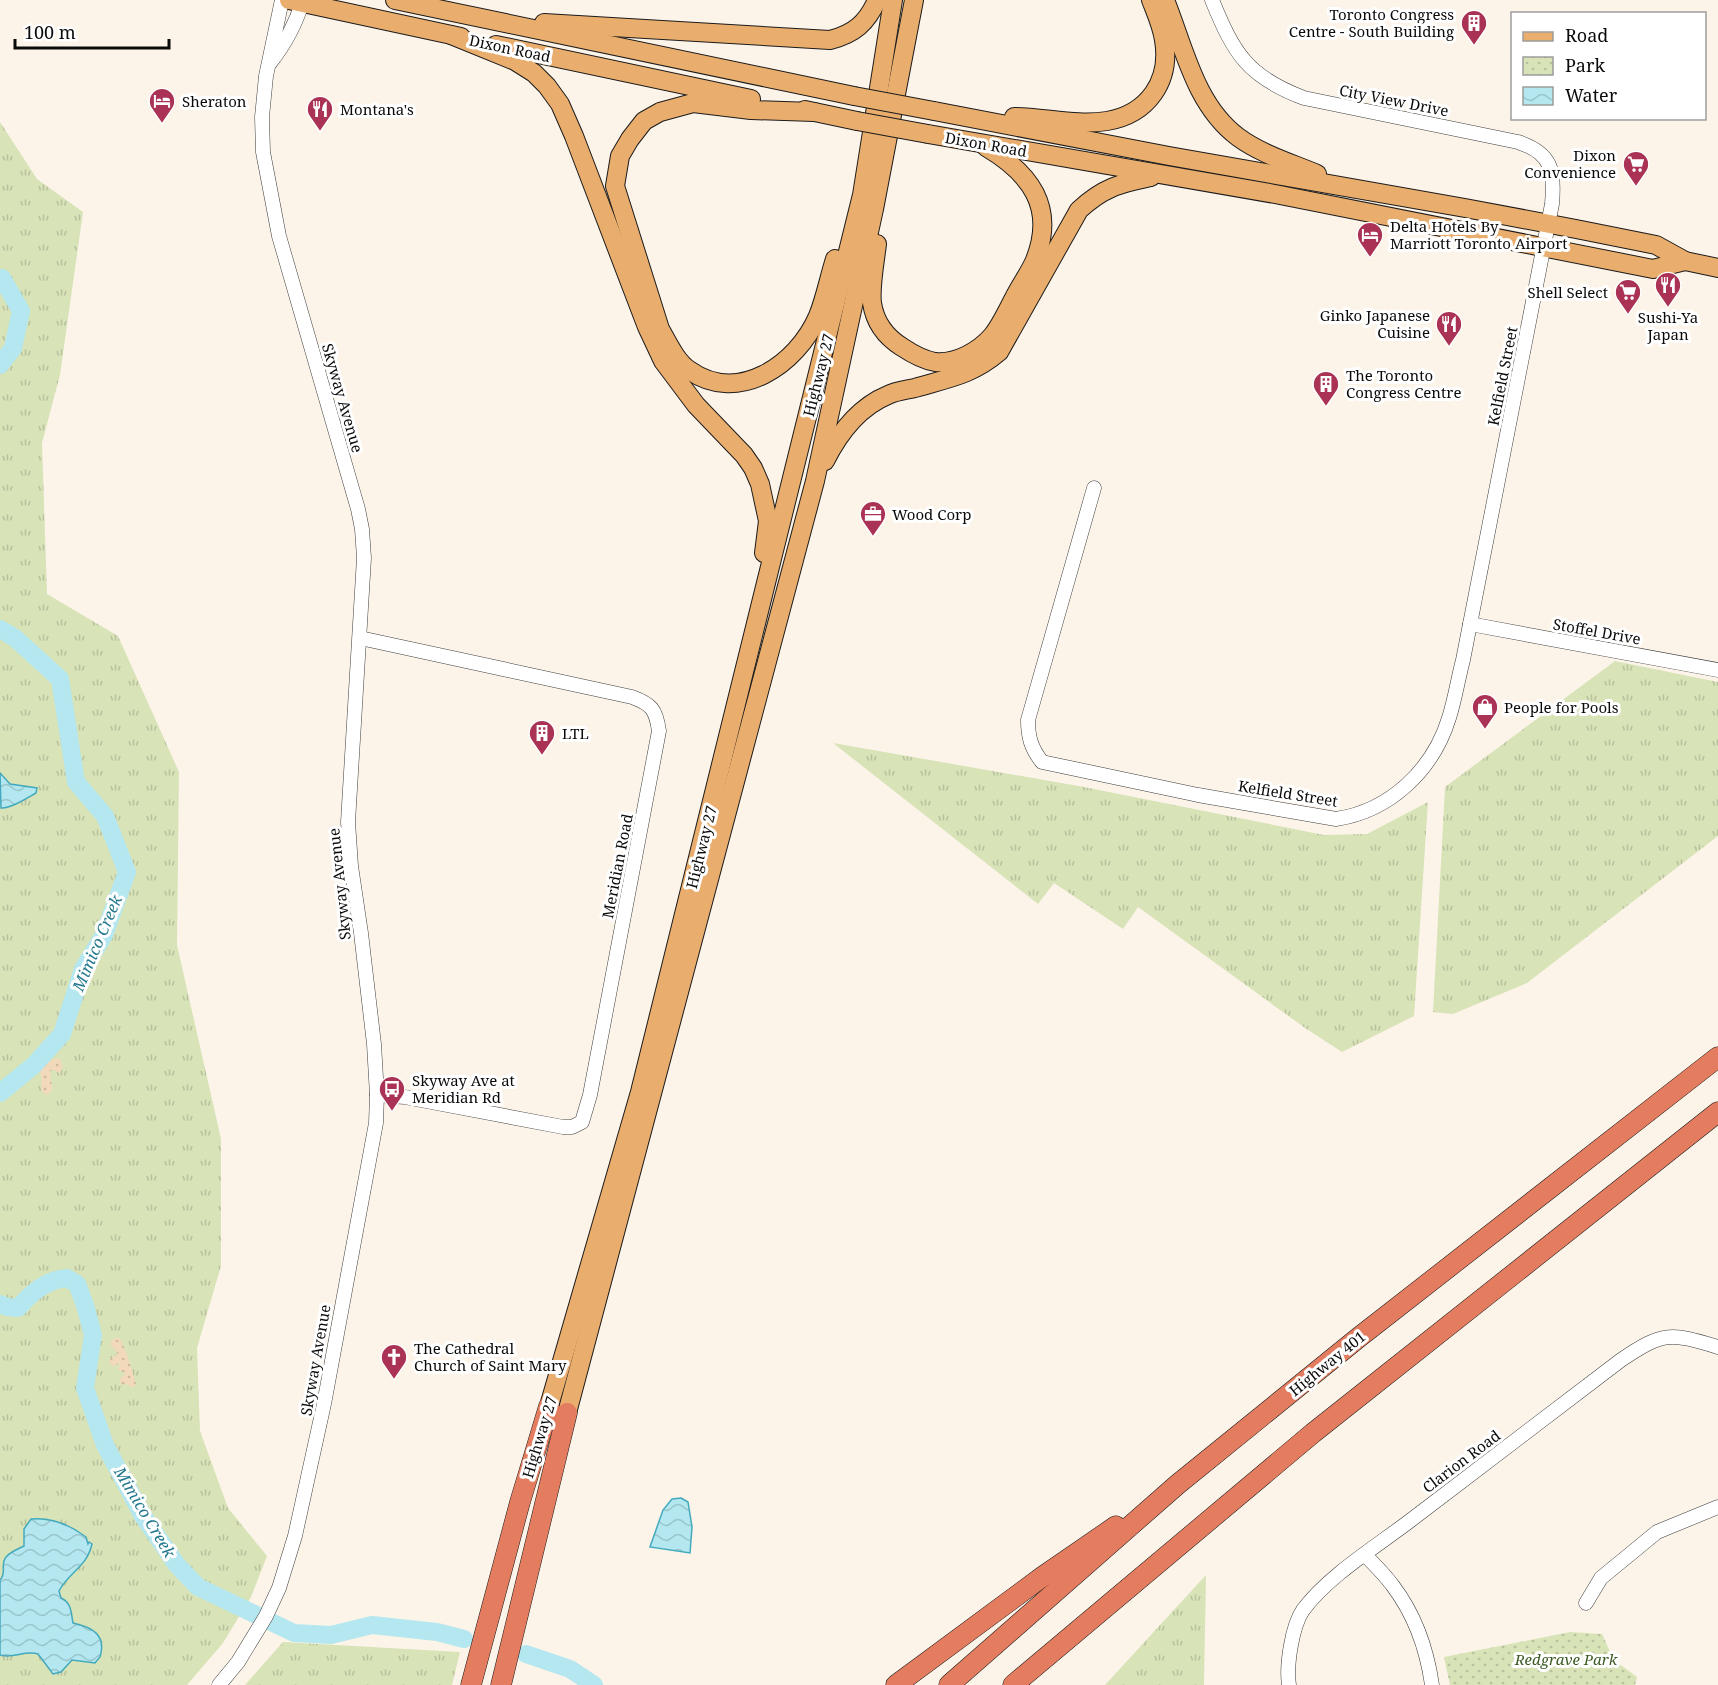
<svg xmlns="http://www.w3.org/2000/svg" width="1718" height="1685" font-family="'Noto Serif',serif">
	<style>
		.grass { fill: url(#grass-tufts) }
		.sand { fill: url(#sand-dots) }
		.park { fill: url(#park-dots) }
		.water { fill: url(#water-waves); stroke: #43aabd; stroke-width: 1.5 }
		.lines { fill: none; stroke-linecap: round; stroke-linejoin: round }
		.river { stroke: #b4e7ef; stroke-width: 18 }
		.minor-casing { stroke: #3d3d3d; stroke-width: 15 }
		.major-casing { stroke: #1b1b1b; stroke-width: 20 }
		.highway-casing { stroke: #1b1b1b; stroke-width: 21 }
		.minor { stroke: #fff; stroke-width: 14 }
		.major { stroke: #e9ad6d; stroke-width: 18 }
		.highway { stroke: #e47d60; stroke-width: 20 }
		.major-bridge-casing { stroke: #1b1b1b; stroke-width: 20; stroke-linecap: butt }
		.major-bridge { stroke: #e9ad6d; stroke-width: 18 }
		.labels { text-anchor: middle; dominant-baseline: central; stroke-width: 6; stroke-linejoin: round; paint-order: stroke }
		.poi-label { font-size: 15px; fill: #0a0a0a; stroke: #fff; text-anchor: start }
		.street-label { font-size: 15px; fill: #0a0a0a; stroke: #fff }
		.park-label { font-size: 15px; font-style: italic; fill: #3b5a22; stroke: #fff }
		.water-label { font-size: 16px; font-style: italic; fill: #22788d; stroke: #fff }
	</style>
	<defs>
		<pattern id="grass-tufts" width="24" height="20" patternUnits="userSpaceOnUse" patternTransform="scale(1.5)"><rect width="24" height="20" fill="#d8e3b8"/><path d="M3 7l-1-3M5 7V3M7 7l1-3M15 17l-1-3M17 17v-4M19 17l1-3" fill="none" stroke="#b8c19d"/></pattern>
		<pattern id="sand-dots" width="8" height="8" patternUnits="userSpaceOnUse" patternTransform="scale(1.5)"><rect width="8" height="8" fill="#f3d9bb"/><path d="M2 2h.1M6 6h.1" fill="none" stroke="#cfb99f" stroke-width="1.8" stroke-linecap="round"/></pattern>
		<pattern id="park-dots" width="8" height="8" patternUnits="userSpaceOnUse" patternTransform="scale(1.5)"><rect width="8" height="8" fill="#d8e3b8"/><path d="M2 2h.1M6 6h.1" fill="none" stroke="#b8c19d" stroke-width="1.8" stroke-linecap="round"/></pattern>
		<pattern id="water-waves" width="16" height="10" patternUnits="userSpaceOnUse" patternTransform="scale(1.5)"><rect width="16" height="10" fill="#b4e7ef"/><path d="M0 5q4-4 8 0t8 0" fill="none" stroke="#99c5cc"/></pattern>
	</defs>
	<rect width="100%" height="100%" fill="#fdf4e9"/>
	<g class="grass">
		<polygon points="0,122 37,179 83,212 60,375 42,443 47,594 118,636 179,772 177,945 221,1139 221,1266 197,1348 200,1431 228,1508 267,1556 251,1597 223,1643 187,1685 0,1685"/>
		<polygon points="1615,661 1718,682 1718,836 1527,983 1453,1014 1433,1012 1445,787"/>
		<polygon points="833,743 1084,787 1324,835 1367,834 1428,802 1414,1016 1342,1052 1305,1028 1138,907 1123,929 1054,883 1038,904"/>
		<polygon points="1206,1575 1204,1685 1105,1685"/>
		<polygon points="283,1642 460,1652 452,1685 245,1685"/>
	</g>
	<g class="sand">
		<path d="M58 1058C63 1062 64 1070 59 1073L53 1070 50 1071 52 1090 46 1095 41 1090 42 1078 39 1068 50 1061Z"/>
		<path d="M118 1337C125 1343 133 1374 136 1384L132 1388 127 1384 122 1385 120 1382 121 1377 126 1374 118 1369 121 1363 113 1366 109 1362 111 1358 118 1354 111 1345V1341Z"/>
	</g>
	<polygon class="park" points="1570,1632 1602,1634 1614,1660 1637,1677 1635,1685 1450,1685 1444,1657"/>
	<g class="water">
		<path d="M0 773 10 784 37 788 36 793C27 798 11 809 1 808Z"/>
		<polygon points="681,1498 688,1502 692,1527 690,1553 650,1547 663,1510 672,1499"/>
		<path d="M31 1519C51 1517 70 1525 86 1537L88 1544 89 1542 92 1544C87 1567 69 1572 59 1591L61 1598C72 1603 71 1613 73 1623 91 1627 107 1634 100 1657L95 1663 72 1660 61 1672 53 1674 38 1654C24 1650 14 1659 0 1655V1580C7 1573 0 1564 6 1557 10 1552 18 1549 24 1546V1529Z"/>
	</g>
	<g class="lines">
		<g class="river">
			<polyline points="0,278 2,278 21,311 13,348 0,365"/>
			<polyline points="0,629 15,638 60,679 76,782 105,816 127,872 104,935 83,969 62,1034 34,1065 0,1093"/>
			<path d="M0 1304 7 1307 18 1308C32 1292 46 1280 67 1278L77 1284 85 1305 93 1335 85 1388 105 1445 143 1516 177 1565 198 1587 294 1633 331 1635 372 1625 437 1632 464 1639"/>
			<polyline points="526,1654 570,1669 594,1685"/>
		</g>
		<g class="minor-casing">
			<g id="minor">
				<path d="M270 63C285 44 296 24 303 0"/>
				<path d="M1094 488 1028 720C1028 737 1031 748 1042 762L1198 795 1336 819C1390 811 1433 770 1449 718 1455 699 1458 679 1463 660L1552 204C1555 171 1552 153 1518 142L1304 98C1248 77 1234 54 1212 0"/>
				<polyline points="1470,624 1718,670"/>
				<path d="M360 638 632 697C651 704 656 709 659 731L590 1095 582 1122 572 1127H563L405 1097 377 1095"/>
				<path d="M1365 1555C1375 1565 1385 1575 1393 1586 1415 1615 1427 1650 1432 1685"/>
				<polyline points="1586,1603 1601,1578 1657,1532 1718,1507"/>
				<polyline points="219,1685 238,1662 266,1616 279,1588 295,1536 324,1404 376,1123 377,1095 374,1044 361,933 351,866 348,822 364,558 362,529 358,509 279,236 263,152 262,117 266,76 282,0"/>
				<path d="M1289 1685C1286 1666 1292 1626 1303 1610 1328 1576 1377 1546 1411 1520 1481 1467 1551 1414 1621 1360 1663 1332 1669 1332 1718 1347"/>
			</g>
		</g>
		<g class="major-casing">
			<g id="major">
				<polyline points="289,0 461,37"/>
				<polyline points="395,0 854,96"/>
				<path d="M1165 0C1184 47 1195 105 1238 137 1261 154 1291 163 1317 174"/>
				<path d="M544 23 830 40C854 34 867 23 877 0"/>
				<polyline points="451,35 515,61 534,73 547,86 560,104 574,136 647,327 663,361 696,405 744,455 753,468 760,484 768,521 764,553"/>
				<polyline points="496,45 751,99"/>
				<polyline points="805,110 857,121"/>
				<polyline points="934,111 1169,156 1465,208 1576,229 1656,245 1685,261 1718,268"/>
				<path d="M814 112 751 110 693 103 660 112 644 121 630 139 620 156 615 186 660 329C668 343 676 361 689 370 738 405 797 365 818 316 825 299 829 278 835 259"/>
				<path d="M1014 117C1044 117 1077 126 1107 121 1148 114 1171 81 1164 40 1162 26 1156 13 1151 0"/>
				<polyline points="928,134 1275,194 1653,269 1685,261"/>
				<path d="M877 244C875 261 870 287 872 303 875 323 886 337 902 347 911 353 924 360 935 362 956 364 979 351 992 336 1001 325 1008 309 1015 296 1021 284 1030 272 1035 260 1056 207 1030 173 986 147"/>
				<path d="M825 461C839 433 859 407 888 395 896 391 906 390 915 388 949 378 972 375 999 352L1079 210C1104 187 1119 184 1151 177"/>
				<polyline points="549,1406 640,1092 862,195 893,0"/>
				<polyline points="567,1413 815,481 874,209 914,0"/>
			</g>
		</g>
		<g class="highway-casing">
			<g id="highway">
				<polyline points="471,1685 520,1502 549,1406"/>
				<polyline points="501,1685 567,1413"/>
				<polyline points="896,1685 1042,1577 1116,1526"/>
				<polyline points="949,1685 1178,1484 1358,1338 1718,1057"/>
				<polyline points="1013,1685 1313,1433 1718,1112"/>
			</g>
		</g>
		<use href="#minor" class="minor"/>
		<use href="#major" class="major"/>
		<use href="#highway" class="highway"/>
		<g class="major-bridge-casing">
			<g id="major-bridge">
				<polyline points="854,96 934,111"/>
				<polyline points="857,121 928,134"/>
			</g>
		</g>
		<use href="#major-bridge" class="major-bridge"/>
	</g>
	<defs>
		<g id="building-pin" transform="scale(1.35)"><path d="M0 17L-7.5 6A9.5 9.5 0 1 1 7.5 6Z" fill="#aa3255" stroke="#fff"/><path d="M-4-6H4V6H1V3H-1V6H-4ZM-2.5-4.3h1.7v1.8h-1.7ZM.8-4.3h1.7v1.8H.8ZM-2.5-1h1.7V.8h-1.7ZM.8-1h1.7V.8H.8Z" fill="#fff"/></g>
		<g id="hotel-pin" transform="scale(1.35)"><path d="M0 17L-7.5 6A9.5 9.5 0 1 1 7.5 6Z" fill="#aa3255" stroke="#fff"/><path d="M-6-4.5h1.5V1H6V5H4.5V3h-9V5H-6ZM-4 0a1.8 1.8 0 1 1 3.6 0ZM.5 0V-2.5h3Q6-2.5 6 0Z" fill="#fff"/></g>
		<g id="restaurant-pin" transform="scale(1.35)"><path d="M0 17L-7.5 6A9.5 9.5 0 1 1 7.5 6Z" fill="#aa3255" stroke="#fff"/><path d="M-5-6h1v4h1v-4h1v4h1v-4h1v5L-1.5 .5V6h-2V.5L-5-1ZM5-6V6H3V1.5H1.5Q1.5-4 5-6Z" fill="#fff"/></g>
		<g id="supermarket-pin" transform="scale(1.35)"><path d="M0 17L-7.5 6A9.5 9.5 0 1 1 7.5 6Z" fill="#aa3255" stroke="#fff"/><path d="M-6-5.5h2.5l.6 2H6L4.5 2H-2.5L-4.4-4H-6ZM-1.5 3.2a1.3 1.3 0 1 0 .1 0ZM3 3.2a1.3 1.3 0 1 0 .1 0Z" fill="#fff"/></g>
		<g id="office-pin" transform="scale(1.35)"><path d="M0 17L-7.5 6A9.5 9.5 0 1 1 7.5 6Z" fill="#aa3255" stroke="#fff"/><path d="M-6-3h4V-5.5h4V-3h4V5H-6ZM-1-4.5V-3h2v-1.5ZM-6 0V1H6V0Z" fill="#fff"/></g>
		<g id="shop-pin" transform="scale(1.35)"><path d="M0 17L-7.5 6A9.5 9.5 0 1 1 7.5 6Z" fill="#aa3255" stroke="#fff"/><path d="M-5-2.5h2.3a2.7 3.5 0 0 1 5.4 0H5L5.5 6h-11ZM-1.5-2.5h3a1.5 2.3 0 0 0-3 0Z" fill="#fff"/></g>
		<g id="bus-pin" transform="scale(1.35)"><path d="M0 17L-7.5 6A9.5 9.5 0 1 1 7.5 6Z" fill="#aa3255" stroke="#fff"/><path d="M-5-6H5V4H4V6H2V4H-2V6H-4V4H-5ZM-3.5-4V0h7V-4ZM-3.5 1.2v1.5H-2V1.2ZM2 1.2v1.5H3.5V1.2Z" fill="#fff"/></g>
		<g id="church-pin" transform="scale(1.35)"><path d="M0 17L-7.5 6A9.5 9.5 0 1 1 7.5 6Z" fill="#aa3255" stroke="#fff"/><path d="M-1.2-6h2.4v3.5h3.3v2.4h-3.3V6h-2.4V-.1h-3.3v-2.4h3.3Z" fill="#fff"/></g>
	</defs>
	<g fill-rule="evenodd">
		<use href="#building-pin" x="1474" y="23"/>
		<use href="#hotel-pin" x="162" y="101"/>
		<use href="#restaurant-pin" x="320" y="109"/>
		<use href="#supermarket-pin" x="1636" y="164"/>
		<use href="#hotel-pin" x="1370" y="235"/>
		<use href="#restaurant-pin" x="1668" y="285"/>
		<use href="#supermarket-pin" x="1628" y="292"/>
		<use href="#restaurant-pin" x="1449" y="324"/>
		<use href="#building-pin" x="1326" y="384"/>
		<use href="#office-pin" x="873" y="514"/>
		<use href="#shop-pin" x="1485" y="707"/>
		<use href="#building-pin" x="542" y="733"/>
		<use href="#bus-pin" x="392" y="1089"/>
		<use href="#church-pin" x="394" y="1357"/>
	</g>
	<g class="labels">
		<g class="poi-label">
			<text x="1454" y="14" text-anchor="end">Toronto Congress<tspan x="1454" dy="17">Centre - South Building</tspan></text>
			<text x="182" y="101">Sheraton</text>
			<text x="340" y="109">Montana's</text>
			<text x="1616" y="155" text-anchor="end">Dixon<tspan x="1616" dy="17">Convenience</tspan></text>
			<text x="1390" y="226">Delta Hotels By<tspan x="1390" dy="17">Marriott Toronto Airport</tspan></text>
			<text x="1608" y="292" text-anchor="end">Shell Select</text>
			<text x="1430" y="315" text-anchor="end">Ginko Japanese<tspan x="1430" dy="17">Cuisine</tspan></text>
			<text x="1668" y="317" text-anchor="middle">Sushi-Ya<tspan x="1668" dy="17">Japan</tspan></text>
			<text x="1346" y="375">The Toronto<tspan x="1346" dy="17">Congress Centre</tspan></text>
			<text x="892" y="514">Wood Corp</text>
			<text x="1504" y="707">People for Pools</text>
			<text x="562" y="733">LTL</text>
			<text x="412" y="1080">Skyway Ave at<tspan x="412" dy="17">Meridian Rd</tspan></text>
			<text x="414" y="1348">The Cathedral<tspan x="414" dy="17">Church of Saint Mary</tspan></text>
		</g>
		<g class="street-label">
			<text transform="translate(510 48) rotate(12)">Dixon Road</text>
			<text transform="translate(1394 100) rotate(11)">City View Drive</text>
			<text transform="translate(986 144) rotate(10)">Dixon Road</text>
			<text transform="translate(818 375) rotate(-76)">Highway 27</text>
			<text transform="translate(1502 376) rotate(-79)">Kelfield Street</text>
			<text transform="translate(343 398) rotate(74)">Skyway Avenue</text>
			<text transform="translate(1597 631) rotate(10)">Stoffel Drive</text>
			<text transform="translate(1288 793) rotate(9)">Kelfield Street</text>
			<text transform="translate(701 847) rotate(-76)">Highway 27</text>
			<text transform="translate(617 866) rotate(-79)">Meridian Road</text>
			<text transform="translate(339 884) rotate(-96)">Skyway Avenue</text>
			<text transform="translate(315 1360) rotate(-80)">Skyway Avenue</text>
			<text transform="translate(1327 1363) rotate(-39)">Highway 401</text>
			<text transform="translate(539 1437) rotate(-73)">Highway 27</text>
			<text transform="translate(1461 1461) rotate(-37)">Clarion Road</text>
		</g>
		<g class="park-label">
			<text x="1566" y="1659">Redgrave Park</text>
		</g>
		<g class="water-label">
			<text transform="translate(97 943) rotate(-67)">Mimico Creek</text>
			<text transform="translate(145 1512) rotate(59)">Mimico Creek</text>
		</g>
	</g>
	<rect x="1511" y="12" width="195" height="108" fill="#ffffff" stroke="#9d9d9d" stroke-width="1.5"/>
	<rect x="1523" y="32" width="30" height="9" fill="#e9ad6d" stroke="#9d9d9d" stroke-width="1.5"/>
	<text x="1565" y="42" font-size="18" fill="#0a0a0a">Road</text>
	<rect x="1523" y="57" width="30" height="18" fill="url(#park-dots)" stroke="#9d9d9d" stroke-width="1.5"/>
	<text x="1565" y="72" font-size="18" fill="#0a0a0a">Park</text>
	<rect x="1523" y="87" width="30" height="18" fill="url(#water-waves)" stroke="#9d9d9d" stroke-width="1.5"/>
	<text x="1565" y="102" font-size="18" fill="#0a0a0a">Water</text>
	<path d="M15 39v9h154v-9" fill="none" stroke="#0a0a0a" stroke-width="3"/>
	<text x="24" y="39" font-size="18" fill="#0a0a0a" stroke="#ffffff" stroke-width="4.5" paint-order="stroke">100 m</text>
</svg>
